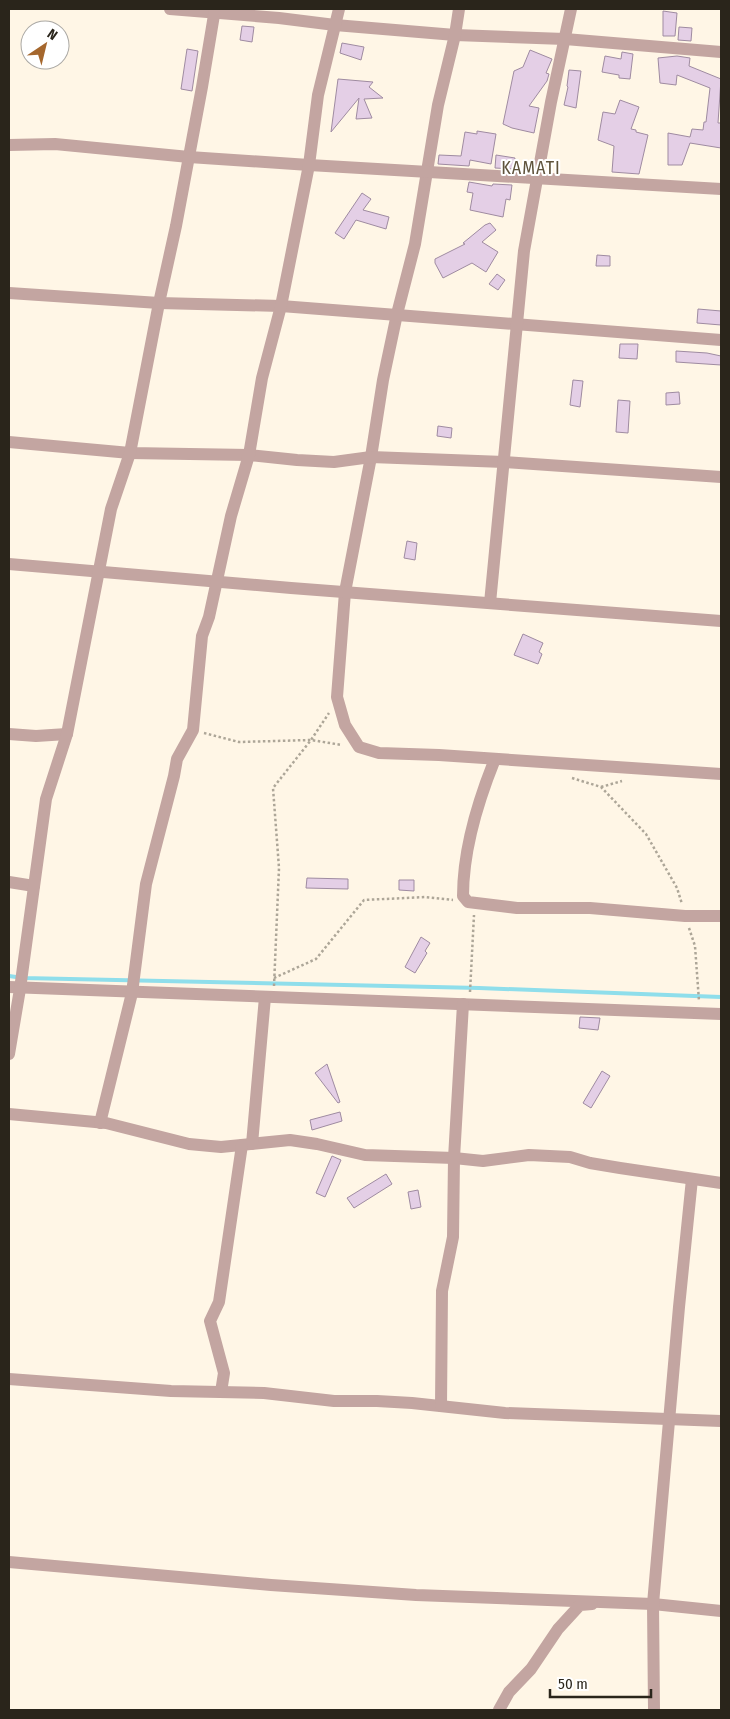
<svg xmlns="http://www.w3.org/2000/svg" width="730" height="1719" font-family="'Fira Sans Condensed',sans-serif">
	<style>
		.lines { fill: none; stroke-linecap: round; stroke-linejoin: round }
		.stream { stroke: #8fdeeb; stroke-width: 4 }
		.building { fill: #e4cfe6; stroke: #9f8ba1 }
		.path { stroke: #ada698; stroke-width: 2.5; stroke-dasharray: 2.5 2.5; stroke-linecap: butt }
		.minor { stroke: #c3a5a1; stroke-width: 12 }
		.labels { text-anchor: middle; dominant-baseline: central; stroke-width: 4; stroke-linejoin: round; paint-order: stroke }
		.neighbourhood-label { font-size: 18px; letter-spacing: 1px; fill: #5f533c; stroke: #fff }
	</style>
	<rect width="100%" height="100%" fill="#fff6e6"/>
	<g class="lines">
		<polyline class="stream" points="9,976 23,978 479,988 721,997"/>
	</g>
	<g class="building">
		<polygon points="663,11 677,13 675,36 663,36"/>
		<polygon points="242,26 254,27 252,42 240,40"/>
		<polygon points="679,27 692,28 691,41 678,40"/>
		<polygon points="342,43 364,47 361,60 340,53"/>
		<polygon points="187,49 198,51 192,91 181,89"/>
		<polygon points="530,50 552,59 546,73 549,74 547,81 529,106 539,108 534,133 512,128 503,124 514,71 523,67"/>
		<polygon points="622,52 633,54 630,79 619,78 619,75 602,72 605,56 621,59"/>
		<polygon points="677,56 690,58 689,66 721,79 718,123 721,123 721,148 690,143 682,165 668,165 668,133 690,137 692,129 703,130 704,122 706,122 710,88 677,75 676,85 660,83 658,58"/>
		<polygon points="569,70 581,71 576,108 564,105 568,87 567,86"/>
		<polygon points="338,79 373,82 369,87 383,98 364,99 372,118 356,119 359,98 331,132"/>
		<polygon points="620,100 639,107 631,129 636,130 636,132 648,135 639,174 612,172 614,146 598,140 603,112 615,114"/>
		<polygon points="477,131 496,134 491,164 470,160 469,166 438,164 439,155 461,156 465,132 477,134"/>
		<polygon points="496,155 515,158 513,169 495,168"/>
		<polygon points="469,182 492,186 493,184 512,185 510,200 506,199 503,217 470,210 473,193 467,192"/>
		<polygon points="362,193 371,199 363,210 389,217 386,229 356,220 344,239 335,233"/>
		<polygon points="490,223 496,230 482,242 498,252 486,272 472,263 443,278 435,263 435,259 465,244 463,243 485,225"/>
		<polygon points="597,255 610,256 610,266 596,266"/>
		<polygon points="497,274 505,280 498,290 489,284"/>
		<polygon points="698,309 721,311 721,325 697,323"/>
		<polygon points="620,344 638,344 637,359 619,358"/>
		<polygon points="676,351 707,353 721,356 721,365 676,362"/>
		<polygon points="573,380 583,381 580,407 570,405"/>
		<polygon points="679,392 680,404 666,405 666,393"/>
		<polygon points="618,400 630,401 628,433 616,432"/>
		<polygon points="438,426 452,428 451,438 437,436"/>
		<polygon points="407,541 417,543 415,560 404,558"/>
		<polygon points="523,634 543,643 539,652 542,654 538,664 514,655"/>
		<polygon points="307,878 348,879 348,889 306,888"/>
		<polygon points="399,880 414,880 414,891 399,890"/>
		<polygon points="421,937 430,943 425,951 427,953 415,973 405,967"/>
		<polygon points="580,1017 600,1018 598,1030 579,1028"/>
		<polygon points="327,1064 340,1102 338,1103 315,1073"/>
		<polygon points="602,1071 610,1076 591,1108 583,1103"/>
		<polygon points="340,1112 342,1121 312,1130 310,1120"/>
		<polygon points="332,1156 341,1160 325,1197 316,1193"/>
		<polygon points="386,1174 392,1184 354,1208 347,1198"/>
		<polygon points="418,1190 421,1207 411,1209 408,1192"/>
	</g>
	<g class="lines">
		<g class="path">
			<polyline points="204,733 239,742 311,740 342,745"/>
			<polyline points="572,778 601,787 646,834 677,888 682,904"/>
			<polyline points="601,787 622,781"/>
			<polyline points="689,928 695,946 699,1001"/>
			<polyline points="274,978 316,959 364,900 425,897 453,900"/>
			<polyline points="274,986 279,868 273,788 311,740 329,713"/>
			<polyline points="470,992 474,915"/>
		</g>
		<g class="minor">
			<polyline points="170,9 279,18 335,25 455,35 565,39 721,52"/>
			<polyline points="459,9 455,35 438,105 415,244 397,314 383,380 371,457 345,592 337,697 345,725 359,747 379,753 439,755 721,774"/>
			<polyline points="9,145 55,144 189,157 309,165 721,189"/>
			<polyline points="9,293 159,303 281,306 721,340"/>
			<polyline points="9,442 130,453 249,455 297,460 334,462 371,457 504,462 721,477"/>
			<polyline points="9,564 291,588 721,621"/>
			<polyline points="490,603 524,251 551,102 571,9"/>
			<polyline points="9,734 36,736 67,734"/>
			<path d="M495 759C478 801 463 850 463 896L468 902 517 908H590L685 916H721"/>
			<polyline points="9,882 34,886"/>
			<polyline points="9,987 721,1014"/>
			<polyline points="9,1054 20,989 46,799 67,734 111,509 130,453 159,303 176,226 202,87 215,9"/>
			<polyline points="9,1114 106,1123 189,1144 221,1147 290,1140 317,1144 365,1155 454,1158 483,1161 529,1155 570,1157 590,1163 620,1168 721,1183"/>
			<polyline points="100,1123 132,993 146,884 174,776 177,759 193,730 202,636 209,617 231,516 249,455 262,378 281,306 309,165 318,95 339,9"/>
			<polyline points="252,1144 265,997"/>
			<polyline points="9,1379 171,1391 264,1393 334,1401 377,1401 412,1403 505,1413 721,1421"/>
			<polyline points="221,1392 224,1373 210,1321 219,1302 242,1145"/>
			<polyline points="441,1406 442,1291 453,1237 454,1158 463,1004"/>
			<polyline points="9,1562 271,1585 416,1595 653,1604 721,1611"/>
			<polyline points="499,1710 509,1692 531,1669 558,1629 580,1605 592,1604"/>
			<polyline points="654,1710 653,1604 679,1307 692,1179"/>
		</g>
	</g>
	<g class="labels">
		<g class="neighbourhood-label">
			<text x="531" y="168">KAMATI</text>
		</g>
	</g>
	<rect width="730" height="1719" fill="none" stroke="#2a251b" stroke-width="20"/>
	<g transform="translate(45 45) rotate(35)"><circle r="24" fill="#ffffff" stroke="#aaa8a4"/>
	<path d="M0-4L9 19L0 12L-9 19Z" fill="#a5672d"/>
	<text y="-8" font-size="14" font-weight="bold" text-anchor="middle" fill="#2a251b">N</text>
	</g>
	<path d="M550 1689v8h101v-8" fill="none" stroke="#2a251b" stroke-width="2.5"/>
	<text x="558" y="1689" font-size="15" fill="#2a251b" stroke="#ffffff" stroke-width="4" paint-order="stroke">50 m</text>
</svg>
